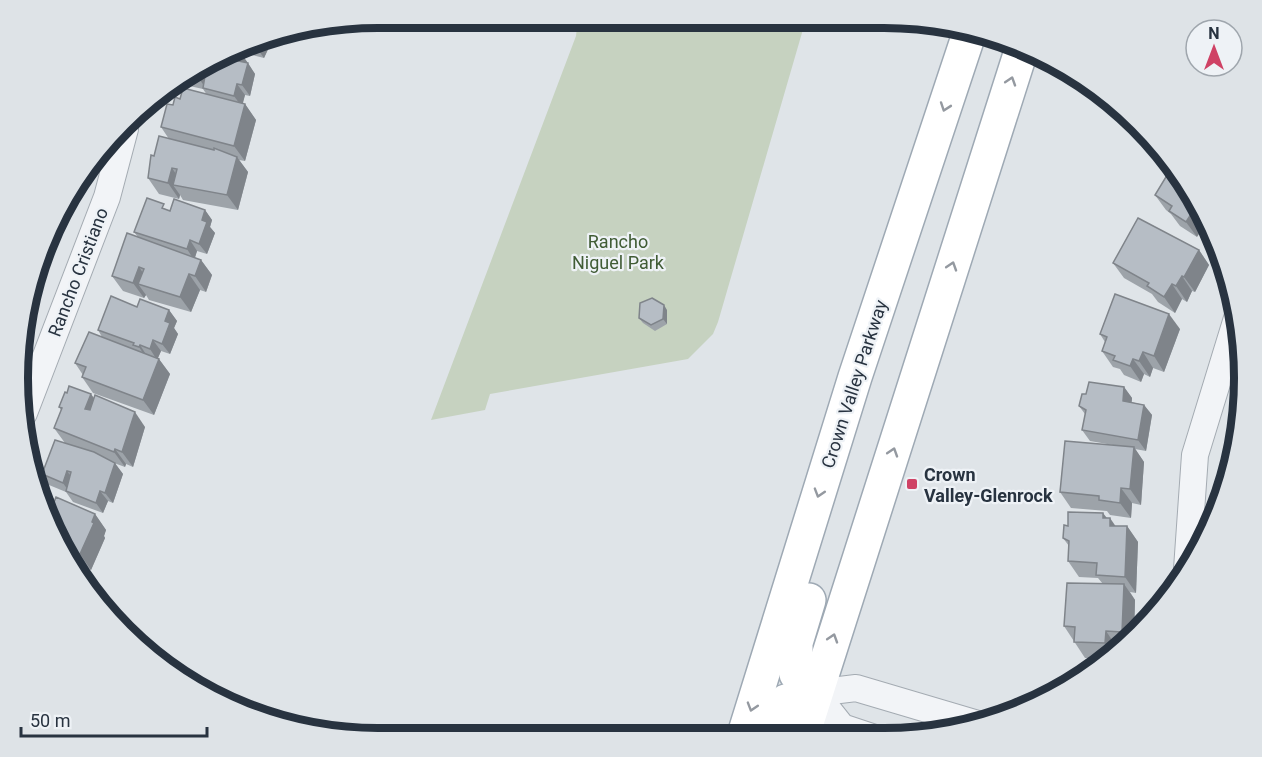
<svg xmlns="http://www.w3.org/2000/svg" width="1262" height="757" font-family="Roboto,sans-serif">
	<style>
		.green { fill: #c6d2c0 }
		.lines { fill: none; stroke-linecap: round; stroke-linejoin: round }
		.street-casing { stroke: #a4abb2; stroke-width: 28 }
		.primary-casing { stroke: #9ea9b4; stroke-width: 36 }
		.street { stroke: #f2f4f7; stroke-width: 26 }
		.primary { stroke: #fff; stroke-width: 33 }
		.wall { fill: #9da3a9 }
		.shaded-wall { fill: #7f848a }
		.building { fill: #b6bdc5; stroke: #7f848a; stroke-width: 1.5 }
		.oneway { stroke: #9499a0 }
		.poi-dot { fill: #cf4265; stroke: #eef2f6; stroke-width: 2 }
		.labels { text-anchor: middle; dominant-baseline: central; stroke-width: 4.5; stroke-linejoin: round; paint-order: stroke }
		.park-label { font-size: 18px; fill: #405c35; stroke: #eef2f6 }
		.street-label { font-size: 18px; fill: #283340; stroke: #eef2f6 }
		.poi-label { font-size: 18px; font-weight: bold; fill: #283340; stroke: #eef2f6; text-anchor: start }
		.rim { fill: none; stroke: #283340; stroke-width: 8 }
	</style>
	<rect width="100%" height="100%" fill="#dfe4e8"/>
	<polygon class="green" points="578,18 806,19 718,322 713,334 688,359 490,394 485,410 431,420 576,36"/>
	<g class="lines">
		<g class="street-casing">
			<g id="street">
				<polyline points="24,413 107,197 125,129"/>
				<polyline points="1187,569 1195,455 1237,318"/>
				<polyline points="815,693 856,688 981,725"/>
				<polyline points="815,693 842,727 875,738"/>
			</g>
		</g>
		<g class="primary-casing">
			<g id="primary">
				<polyline points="809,600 796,643 796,674 815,693"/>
				<polyline points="743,738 855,377 970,31"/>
				<polyline points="769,738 786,701 815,693"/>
				<polyline points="802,738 1022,48"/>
			</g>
		</g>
		<use href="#street" class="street"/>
		<use href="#primary" class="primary"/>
	</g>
	<g class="wall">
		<polygon points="263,37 270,45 264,58 237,51"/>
		<polygon points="236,51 240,52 255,74 250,96 245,95 242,104 245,104 256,120 245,161 239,160 248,172 238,210 183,200 180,195 179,199 159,194 148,178 154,156 169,139 161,127 173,105 180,99 207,95 203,89 185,85 182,80"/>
		<polygon points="1164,159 1197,237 1180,226 1171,214 1166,210 1155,195 1167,176 1159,166"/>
		<polygon points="168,210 205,210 212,220 210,227 215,233 207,254 197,251 195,258 201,260 212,275 206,292 200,290 191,312 149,300 146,295 144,298 123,291 112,276 138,237 134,232"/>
		<polygon points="1199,250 1209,265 1195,292 1192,291 1187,302 1182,299 1175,313 1158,302 1152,294 1124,278 1113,263"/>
		<polygon points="137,307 169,310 177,321 174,328 178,334 170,354 161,351 158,358 170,374 154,415 93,393 82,377 83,375 75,363 102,337 98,330"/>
		<polygon points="667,310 667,324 655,331 643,323 639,318"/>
		<polygon points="1180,329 1164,372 1153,368 1150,377 1144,374 1141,382 1124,375 1120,369 1113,367 1102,351 1105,342 1100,334"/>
		<polygon points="1124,387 1132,398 1131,402 1144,405 1152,415 1146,451 1135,449 1144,462 1141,505 1132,503 1131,518 1110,515 1107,511 1071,508 1060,492 1113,445 1090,441 1082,430 1085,414 1079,406 1086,394"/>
		<polygon points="94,398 145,427 133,467 126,464 125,467 114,463 123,474 113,503 108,501 103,513 73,502 66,492 49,485 42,474 65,443 54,428 61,410 59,407"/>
		<polygon points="37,495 95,514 106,530 104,536 105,538 91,570 74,563"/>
		<polygon points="1107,518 1115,526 1127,526 1138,542 1136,593 1130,592 1135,600 1134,635 1124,647 1116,646 1116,653 1109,658 1085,658 1064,626 1103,584 1098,578 1079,577 1068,561 1069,546 1063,538 1068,526"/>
	</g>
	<g class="shaded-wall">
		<polygon points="272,36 270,45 264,58 253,43 263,37"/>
		<polygon points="240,52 248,63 238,61"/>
		<polygon points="248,63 255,74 250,96 242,85"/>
		<polygon points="203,69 210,80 207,90 200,80"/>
		<polygon points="237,84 245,95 242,107 234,96"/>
		<polygon points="245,104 256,120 245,161 234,146"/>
		<polygon points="237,157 248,172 238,210 227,195"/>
		<polygon points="172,168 182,183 173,185 180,195 179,199 168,183"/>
		<polygon points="1195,208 1204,227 1197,237 1186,222"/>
		<polygon points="205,210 212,220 210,227 215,233 207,254 199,244 202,220"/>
		<polygon points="190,240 197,251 194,260 187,249"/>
		<polygon points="1199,250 1209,265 1195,292 1184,277"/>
		<polygon points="201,260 212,275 206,292 195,276"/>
		<polygon points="139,267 150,283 138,284 146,295 144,298 133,283"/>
		<polygon points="189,274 200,290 191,312 180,297"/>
		<polygon points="1182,276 1192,291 1187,302 1176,286"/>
		<polygon points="1172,284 1182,299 1175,313 1164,297"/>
		<polygon points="664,305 667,310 667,324 663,319"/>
		<polygon points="169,310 177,321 174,328 178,334 170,354 162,344 165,321"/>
		<polygon points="1169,314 1180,329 1164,372 1154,356"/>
		<polygon points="153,340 161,351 157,360 150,349"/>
		<polygon points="140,345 147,356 146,358 139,347"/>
		<polygon points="1143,352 1153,368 1150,377 1139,361"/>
		<polygon points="159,359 170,374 154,415 143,400"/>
		<polygon points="1133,359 1144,374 1141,382 1130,366"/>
		<polygon points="1124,387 1132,398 1131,412 1123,401"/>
		<polygon points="91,394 102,409 96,424 85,409"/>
		<polygon points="1144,405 1152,415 1146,451 1138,440"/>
		<polygon points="135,412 145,427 133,467 122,452"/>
		<polygon points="1134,447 1144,462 1141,505 1130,489"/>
		<polygon points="115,449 126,464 125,467 114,452"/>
		<polygon points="115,463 123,474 113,503 105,493"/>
		<polygon points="67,471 75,482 70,493 63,483"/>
		<polygon points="1121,488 1132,503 1131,518 1120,503"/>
		<polygon points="100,491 108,501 103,513 96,503"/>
		<polygon points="51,495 62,511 48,503"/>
		<polygon points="1103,513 1110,522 1110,518 1121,534 1121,541 1103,518"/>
		<polygon points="95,514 106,530 104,536 105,538 91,570 80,554"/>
		<polygon points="1127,526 1138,542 1136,593 1125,577"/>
		<polygon points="1124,584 1135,600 1134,635 1129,641 1122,632"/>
		<polygon points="1106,631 1116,646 1116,653 1113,655 1105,643"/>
	</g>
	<g class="building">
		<polygon points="236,51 240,52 238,61 248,63 242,85 237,84 234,96 203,88 206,70 203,69"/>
		<polygon points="202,69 200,80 188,77"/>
		<polygon points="183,88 245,104 234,146 161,127 167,104 173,105 175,97 180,99"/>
		<polygon points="159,136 214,150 214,148 237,157 227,195 173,185 177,169 172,168 168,183 148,178 151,155 154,156"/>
		<polygon points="1164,159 1183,178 1195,208 1186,222 1169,211 1172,206 1155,195 1169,172 1159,166"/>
		<polygon points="147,198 164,204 162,208 170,211 174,199 205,210 202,220 207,222 199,244 190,240 187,249 134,232"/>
		<polygon points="1138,218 1199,250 1184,277 1182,276 1176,286 1172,284 1164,297 1147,286 1149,283 1113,263"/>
		<polygon points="127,233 201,260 195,276 189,274 180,297 138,284 144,269 139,267 133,283 112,276"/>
		<polygon points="1115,294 1169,314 1154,356 1143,352 1139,361 1133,359 1130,366 1113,360 1115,356 1102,351 1107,337 1100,334"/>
		<polygon points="111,296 137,307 140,299 169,310 165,321 170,323 162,344 153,340 150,349 140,345 139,347 133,345 134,343 98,330"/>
		<polygon points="652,298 664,305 663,319 651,325 639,318 640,303"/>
		<polygon points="89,332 159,359 143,400 82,377 86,367 75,363"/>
		<polygon points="1089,382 1124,387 1123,401 1144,405 1138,440 1082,430 1086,410 1079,406 1082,394 1086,394"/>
		<polygon points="69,386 91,394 85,409 90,410 95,395 135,412 122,452 115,449 114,452 54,428 62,408 59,407 65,392 67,393"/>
		<polygon points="55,440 94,452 115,463 105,493 100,491 96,503 66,491 71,472 67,471 63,483 42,474"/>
		<polygon points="1065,441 1134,447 1130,489 1121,488 1120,503 1099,500 1099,496 1060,492"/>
		<polygon points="36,490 51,495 48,503 53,505 56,497 95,514 92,522 94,523 80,554 66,549 37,495"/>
		<polygon points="1068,512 1103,513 1103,518 1110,518 1110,526 1127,526 1125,577 1096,575 1097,563 1068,561 1069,541 1063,538 1064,525 1068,526"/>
		<polygon points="1067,583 1124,584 1122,632 1106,631 1105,643 1074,642 1075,627 1064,626"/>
	</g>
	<defs><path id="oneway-chevron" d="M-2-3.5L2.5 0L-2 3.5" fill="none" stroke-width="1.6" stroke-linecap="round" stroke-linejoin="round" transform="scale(1.5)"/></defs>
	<g class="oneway">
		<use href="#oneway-chevron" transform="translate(1011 81) rotate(-72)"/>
		<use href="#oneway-chevron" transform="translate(945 107) rotate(109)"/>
		<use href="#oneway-chevron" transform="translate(952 266) rotate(-72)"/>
		<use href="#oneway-chevron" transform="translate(893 452) rotate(-72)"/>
		<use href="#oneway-chevron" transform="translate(819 493) rotate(107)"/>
		<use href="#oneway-chevron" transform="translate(833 638) rotate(-72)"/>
		<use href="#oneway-chevron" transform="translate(752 707) rotate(107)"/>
	</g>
	<rect class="poi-dot" x="906" y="478" width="12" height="12" rx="3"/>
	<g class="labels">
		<g class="park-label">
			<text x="618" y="241">Rancho<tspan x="618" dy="21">Niguel Park</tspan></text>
		</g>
		<g class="street-label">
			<text transform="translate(78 272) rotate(-69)">Rancho Cristiano</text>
			<text transform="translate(854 384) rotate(-72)">Crown Valley Parkway</text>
		</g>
		<g class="poi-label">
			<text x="924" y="474">Crown<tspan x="924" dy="21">Valley-Glenrock</tspan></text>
		</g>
	</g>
	<path d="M0 0H1262V757H0ZM378 28H884A350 350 0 0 1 1234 378V378A350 350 0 0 1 884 728H378A350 350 0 0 1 28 378V378A350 350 0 0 1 378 28Z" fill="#dee3e7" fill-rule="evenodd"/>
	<path class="rim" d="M378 28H884A350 350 0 0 1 1234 378V378A350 350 0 0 1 884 728H378A350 350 0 0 1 28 378V378A350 350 0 0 1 378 28Z"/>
	<g transform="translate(1214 48)"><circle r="28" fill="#eef2f6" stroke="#9fa6ad" stroke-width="1.5"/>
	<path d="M0-4.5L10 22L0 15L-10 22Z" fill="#cf4265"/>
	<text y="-9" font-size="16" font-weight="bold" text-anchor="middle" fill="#283340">N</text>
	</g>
	<path d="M21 727v9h186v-9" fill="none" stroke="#283340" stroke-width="3"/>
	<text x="30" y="727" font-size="18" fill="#283340" stroke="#eef2f6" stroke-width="4.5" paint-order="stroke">50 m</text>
</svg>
